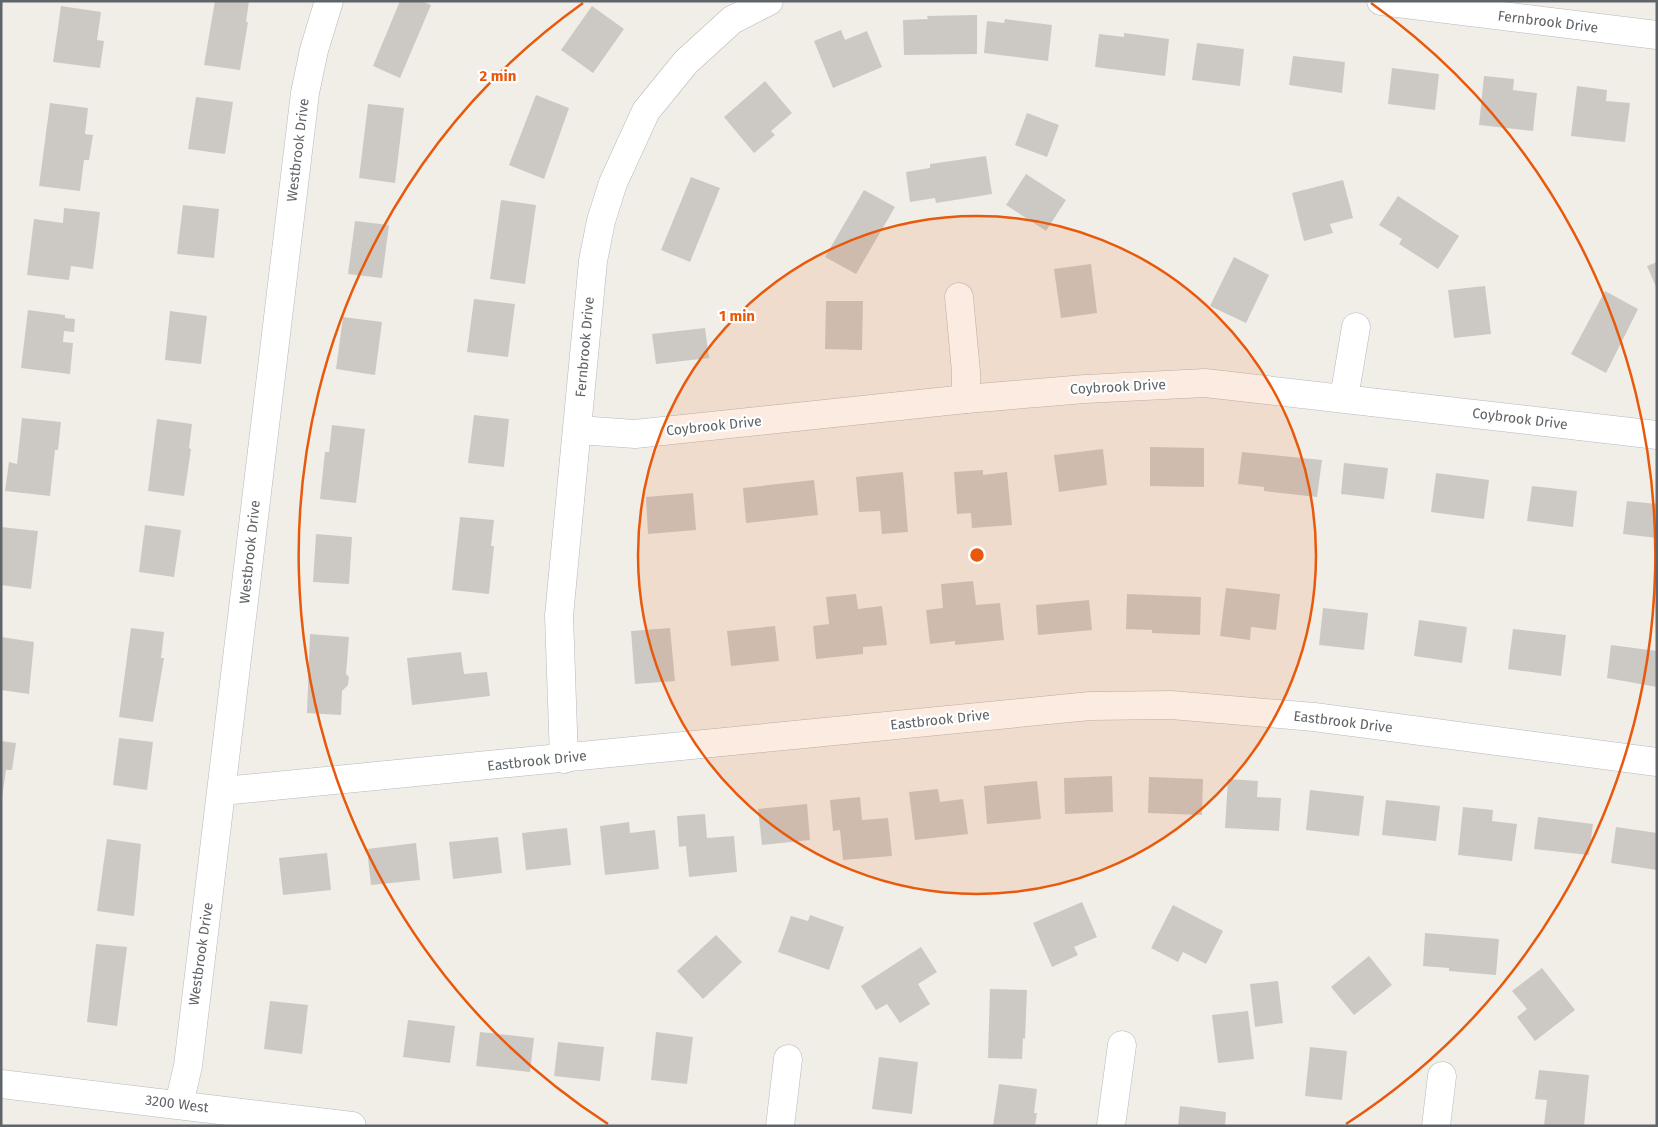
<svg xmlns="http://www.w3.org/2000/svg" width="1658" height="1127" font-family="'Fira Sans',sans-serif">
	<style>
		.building { fill: #ccc9c5 }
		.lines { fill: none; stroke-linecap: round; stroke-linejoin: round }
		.minor-casing { stroke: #b5b8bc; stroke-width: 29 }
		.minor { stroke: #fff; stroke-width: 28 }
		.ring { fill: none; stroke: #e8590c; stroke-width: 2.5 }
		.labels { text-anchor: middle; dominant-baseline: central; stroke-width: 4.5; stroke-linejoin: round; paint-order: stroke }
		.street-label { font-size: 14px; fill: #5f6468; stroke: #fff }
		.centre { fill: #e8590c; stroke: #fff; stroke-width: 2.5 }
		.ring-label { font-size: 15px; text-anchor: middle; font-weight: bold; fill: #e8590c; stroke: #fff; stroke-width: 4.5; stroke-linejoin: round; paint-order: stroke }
	</style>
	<rect width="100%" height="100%" fill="#f1eee8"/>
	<g class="building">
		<polygon points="215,1 249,1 246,22 248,22 240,70 204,65"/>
		<polygon points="400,1 422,1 431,5 400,78 373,66"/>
		<polygon points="61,6 101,12 97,40 104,41 100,68 53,62"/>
		<polygon points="592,6 624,29 593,73 561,50"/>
		<polygon points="977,15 977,54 904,55 903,20 928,19 927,16"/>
		<polygon points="1005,19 1052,25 1048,61 984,53 987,21 1004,23"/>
		<polygon points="841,30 845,40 867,31 882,67 833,88 814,41"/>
		<polygon points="1124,33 1169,39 1165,76 1095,67 1099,34 1124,37"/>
		<polygon points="1197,43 1244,49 1240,86 1192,80"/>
		<polygon points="1293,56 1345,62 1342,93 1289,85"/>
		<polygon points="1392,68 1439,74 1435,110 1388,104"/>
		<polygon points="1484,76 1514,79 1513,90 1537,93 1533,131 1479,125"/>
		<polygon points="765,81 792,113 771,131 775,135 754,153 724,117"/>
		<polygon points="1577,86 1607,90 1606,101 1630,103 1625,142 1571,136"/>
		<polygon points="536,95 569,108 544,179 509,165"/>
		<polygon points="196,97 233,102 225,154 188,149"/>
		<polygon points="50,103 88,108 85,134 93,135 89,160 84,160 80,191 39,186"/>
		<polygon points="368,104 404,108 395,183 359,178"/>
		<polygon points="1027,113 1059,125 1047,157 1015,145"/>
		<polygon points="986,156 992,194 936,203 935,198 910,202 906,172 930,168 930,164"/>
		<polygon points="1026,174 1066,200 1046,231 1006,205"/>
		<polygon points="691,177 720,188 690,262 661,250"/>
		<polygon points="1343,180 1353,218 1330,224 1333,233 1304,241 1292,193"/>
		<polygon points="864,190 895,207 856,274 825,257"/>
		<polygon points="1398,196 1459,236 1438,269 1399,244 1402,239 1379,225"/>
		<polygon points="501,200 536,205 525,284 490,279"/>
		<polygon points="183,205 219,209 214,258 177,254"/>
		<polygon points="64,208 100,212 93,269 71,266 69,280 27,275 34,219 63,223"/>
		<polygon points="355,221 389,225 382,278 348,274"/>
		<polygon points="1234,257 1269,275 1246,323 1210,306"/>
		<polygon points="1657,262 1657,289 1647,266"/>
		<polygon points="1091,264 1097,313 1061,318 1054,269"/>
		<polygon points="1485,286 1491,334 1454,338 1448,290"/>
		<polygon points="1605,291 1638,309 1606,373 1571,354"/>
		<polygon points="474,299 515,304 508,357 467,352"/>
		<polygon points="826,301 863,301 862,350 825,349"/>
		<polygon points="28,310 65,315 65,318 75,319 74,332 64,331 63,342 73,343 70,374 21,368"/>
		<polygon points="170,311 207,316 201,364 165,360"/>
		<polygon points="343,317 382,322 375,375 336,369"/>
		<polygon points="705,328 709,358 656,364 652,334"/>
		<polygon points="474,415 509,419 504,467 468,463"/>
		<polygon points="22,418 61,422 58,450 55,450 50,496 5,491 9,462 17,464"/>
		<polygon points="157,419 192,424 189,448 191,449 184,496 148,491"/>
		<polygon points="332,425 365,429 356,503 320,499 325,452 329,452"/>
		<polygon points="1150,447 1204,448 1204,487 1150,486"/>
		<polygon points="1103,449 1107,485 1059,492 1054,455"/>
		<polygon points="1242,452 1322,460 1317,497 1264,491 1264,487 1238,484"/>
		<polygon points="1344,463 1388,468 1384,499 1341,494"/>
		<polygon points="983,470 983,475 1007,472 1012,525 972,528 971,513 957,514 954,472"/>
		<polygon points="903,472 908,532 882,534 880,511 859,512 856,477"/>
		<polygon points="1436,473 1489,480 1484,519 1431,512"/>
		<polygon points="814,480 818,515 746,523 743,488"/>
		<polygon points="1532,486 1577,491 1573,527 1527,521"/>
		<polygon points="693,493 696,530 648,534 646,497"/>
		<polygon points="1627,501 1657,504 1657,538 1623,534"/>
		<polygon points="460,517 494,520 491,546 494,546 489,594 452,590"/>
		<polygon points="145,525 181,530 174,577 139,572"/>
		<polygon points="1,527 38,531 31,589 1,585"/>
		<polygon points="316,534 352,537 349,584 313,582"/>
		<polygon points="973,581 976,605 1000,603 1004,640 955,645 955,641 930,644 926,610 943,608 941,584"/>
		<polygon points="1226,588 1280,594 1276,630 1251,627 1250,640 1220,636"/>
		<polygon points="856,594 858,609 882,606 887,645 863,647 863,654 816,659 813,626 829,624 826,597"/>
		<polygon points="1127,594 1201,597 1200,635 1152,633 1152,630 1126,629"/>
		<polygon points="1089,600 1092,630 1038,635 1036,605"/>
		<polygon points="1323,608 1368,613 1364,650 1319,645"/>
		<polygon points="1419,620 1467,627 1462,663 1414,656"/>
		<polygon points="775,626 779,661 731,666 727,631"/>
		<polygon points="131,628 164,632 161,658 164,658 153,722 119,717"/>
		<polygon points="670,628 675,681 635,684 631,631"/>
		<polygon points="1513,629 1566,635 1561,676 1508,669"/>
		<polygon points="310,634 349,637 346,674 349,677 348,685 342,691 341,715 307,713"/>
		<polygon points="1,637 34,642 29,694 1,690"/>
		<polygon points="1611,645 1657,651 1657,687 1607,678"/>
		<polygon points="461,652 464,674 487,672 490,696 412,705 407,658"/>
		<polygon points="119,738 153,742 147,790 113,785"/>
		<polygon points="1,741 16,743 12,770 6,770 2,797"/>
		<polygon points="1112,776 1113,812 1065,814 1064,778"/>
		<polygon points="1149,777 1203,779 1202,815 1148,813"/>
		<polygon points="1228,779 1258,781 1257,797 1281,798 1279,831 1225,828"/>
		<polygon points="1037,781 1041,819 987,824 984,786"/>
		<polygon points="938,789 940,802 963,799 968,834 915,840 909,792"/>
		<polygon points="1310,790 1364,796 1359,836 1306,830"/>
		<polygon points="860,797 862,820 888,818 892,856 843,860 840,830 833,831 830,800"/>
		<polygon points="1386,800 1440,806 1436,841 1382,835"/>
		<polygon points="807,804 810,840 762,845 758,809"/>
		<polygon points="1463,807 1493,810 1492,821 1517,824 1512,861 1458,855"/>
		<polygon points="705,814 707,838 734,836 737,872 689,877 686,846 679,847 677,816"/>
		<polygon points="1538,817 1593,824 1589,855 1534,849"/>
		<polygon points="629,822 630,833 655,830 659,869 605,875 600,826"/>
		<polygon points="1616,827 1657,833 1657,870 1611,863"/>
		<polygon points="567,828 571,865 526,870 522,833"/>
		<polygon points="498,837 502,873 453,879 449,842"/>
		<polygon points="107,839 141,844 134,916 97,911"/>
		<polygon points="416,843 420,880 371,885 367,849"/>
		<polygon points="327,853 331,890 283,895 279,858"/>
		<polygon points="1082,902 1097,937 1074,947 1078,955 1052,967 1033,923"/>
		<polygon points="1173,905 1223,931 1206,964 1183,952 1178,962 1151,948"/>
		<polygon points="810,915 844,927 829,970 778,952 791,916 808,921"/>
		<polygon points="1425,933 1499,939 1496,975 1449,971 1449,968 1423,966"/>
		<polygon points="716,935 742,962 703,999 677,971"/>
		<polygon points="96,944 127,947 117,1026 87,1022"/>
		<polygon points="921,947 937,972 918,984 930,1004 900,1023 887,1004 876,1010 861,986"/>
		<polygon points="1369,956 1392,985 1354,1015 1331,987"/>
		<polygon points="1542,968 1575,1010 1535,1041 1517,1017 1527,1009 1512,991"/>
		<polygon points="1278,981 1283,1023 1255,1027 1250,984"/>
		<polygon points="990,989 1027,990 1025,1039 1023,1038 1022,1059 988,1058"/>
		<polygon points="270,1001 308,1005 302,1054 264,1049"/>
		<polygon points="1248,1011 1254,1059 1218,1063 1212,1015"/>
		<polygon points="408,1020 455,1026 450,1063 403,1057"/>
		<polygon points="480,1032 534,1038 530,1072 476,1066"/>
		<polygon points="656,1032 693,1037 687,1084 651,1080"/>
		<polygon points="558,1042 604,1047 600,1081 554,1076"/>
		<polygon points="1310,1047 1347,1051 1342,1100 1305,1096"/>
		<polygon points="879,1057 918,1062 912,1114 872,1109"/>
		<polygon points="1539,1070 1589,1075 1584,1126 1544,1125 1547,1100 1535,1099"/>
		<polygon points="999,1084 1037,1089 1034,1113 1037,1113 1035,1126 993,1126"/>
		<polygon points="1180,1106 1226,1112 1225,1126 1178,1126"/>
	</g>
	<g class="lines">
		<g class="minor-casing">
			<g id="minor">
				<polyline points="1381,1 1657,35"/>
				<polyline points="959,297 966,372 966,399"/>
				<polyline points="1344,398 1356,327"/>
				<polyline points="578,430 635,434 966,399 1085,389 1205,383 1657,435"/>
				<polyline points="564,759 559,616 593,261 601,221 613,183 646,111 686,62 732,20 769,1"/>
				<polyline points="223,791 1090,706 1171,705 1314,717 1657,762"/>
				<polyline points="1,1084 352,1126"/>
				<polyline points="179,1104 188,1066 305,93 314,50 329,1"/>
				<polyline points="780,1126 788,1059"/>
				<polyline points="1111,1126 1122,1045"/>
				<polyline points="1436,1126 1442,1076"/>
			</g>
		</g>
		<use href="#minor" class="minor"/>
	</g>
	<circle cx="977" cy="555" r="339" fill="#e8590c" fill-opacity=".12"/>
	<g class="ring">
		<circle cx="977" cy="555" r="339"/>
		<path d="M608 1124A678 678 0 0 1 583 3M1371 3A678 678 0 0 1 1346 1124"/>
	</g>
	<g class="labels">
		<g class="street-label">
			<text transform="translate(1548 22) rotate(7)">Fernbrook Drive</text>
			<text transform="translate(298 150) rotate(-83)">Westbrook Drive</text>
			<text transform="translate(585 347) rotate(-85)">Fernbrook Drive</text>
			<text transform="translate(1118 387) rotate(-3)">Coybrook Drive</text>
			<text transform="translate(1520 419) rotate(7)">Coybrook Drive</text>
			<text transform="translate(714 426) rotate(-6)">Coybrook Drive</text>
			<text transform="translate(250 552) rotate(-84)">Westbrook Drive</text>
			<text transform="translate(940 720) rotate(-6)">Eastbrook Drive</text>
			<text transform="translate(1343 722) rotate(7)">Eastbrook Drive</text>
			<text transform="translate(537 761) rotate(-6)">Eastbrook Drive</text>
			<text transform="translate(201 954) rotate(-82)">Westbrook Drive</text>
			<text transform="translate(177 1104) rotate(7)">3200 West</text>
		</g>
	</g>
	<circle cx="977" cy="555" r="8" class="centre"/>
	<g class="ring-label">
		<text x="498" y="81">2 min</text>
		<text x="737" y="321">1 min</text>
	</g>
	<rect width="1658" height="1127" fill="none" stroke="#5f6468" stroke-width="5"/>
</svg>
